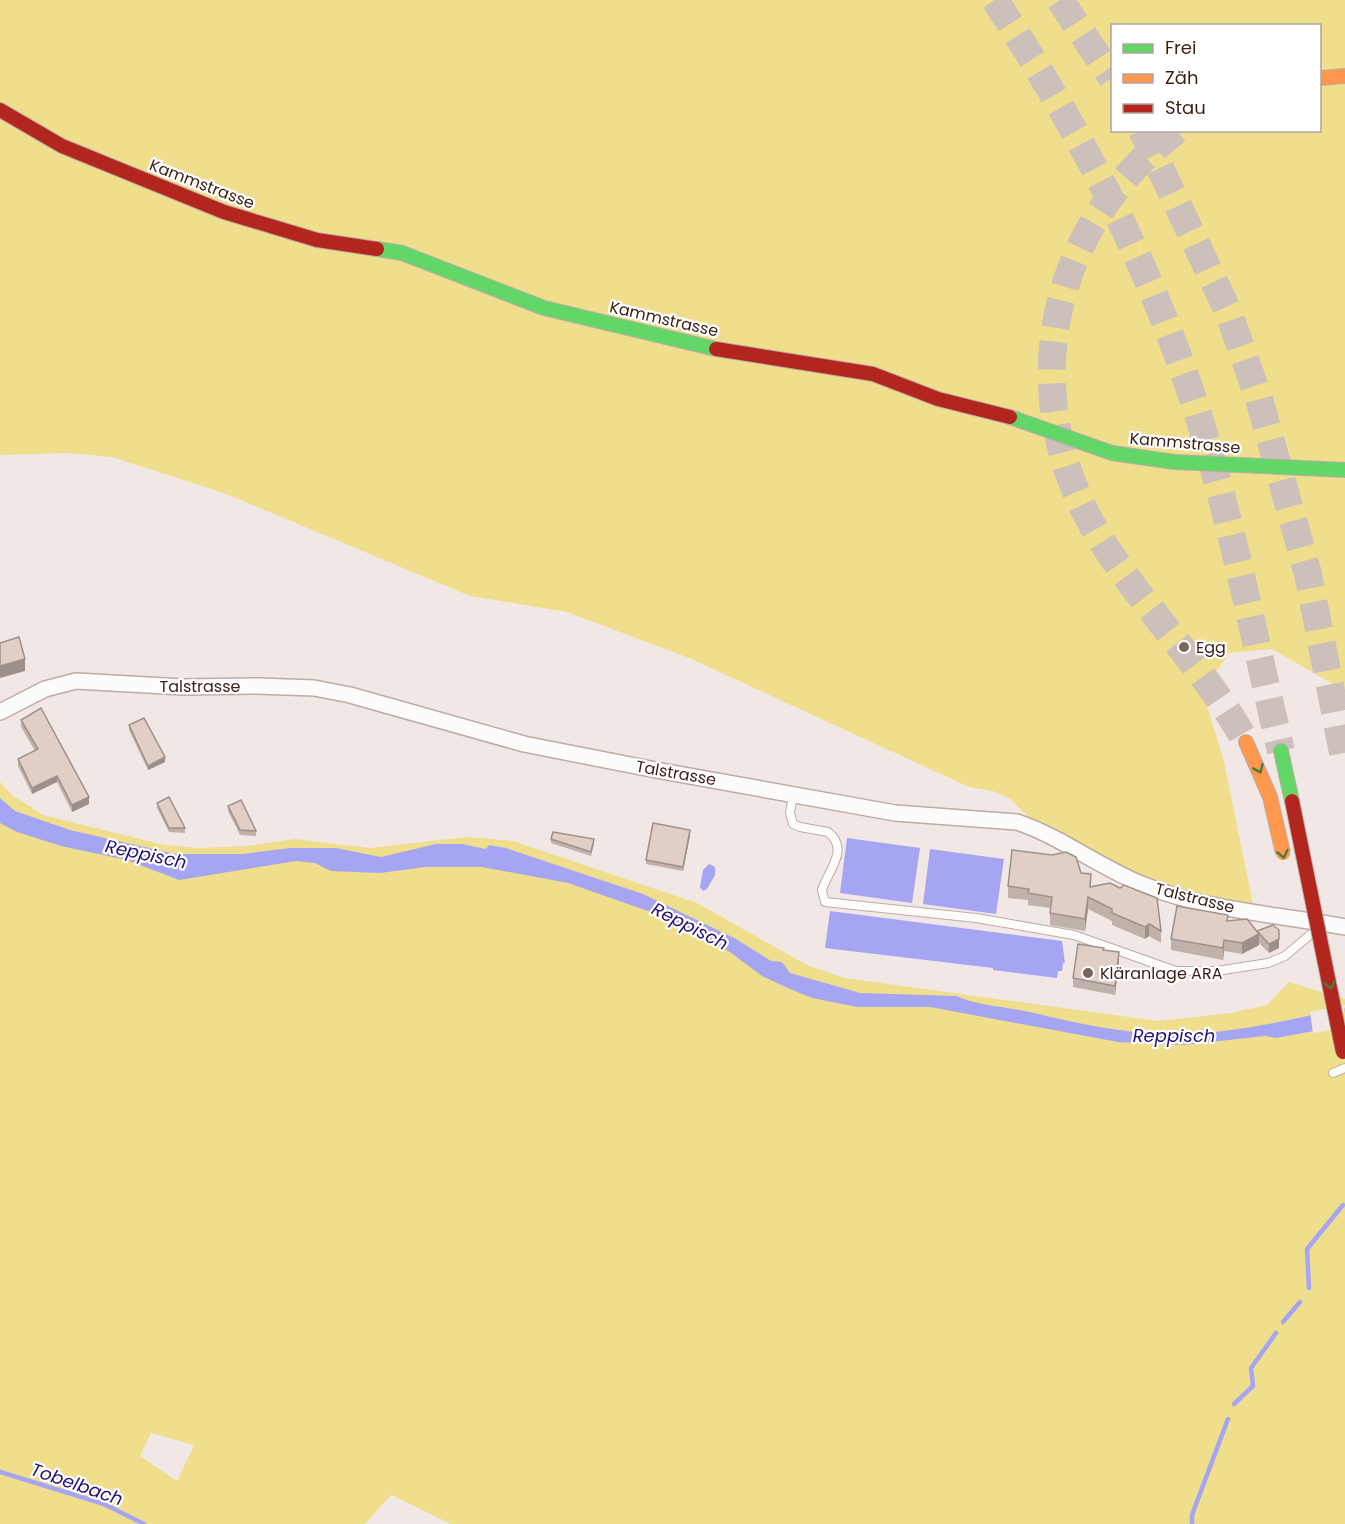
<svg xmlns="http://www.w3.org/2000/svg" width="1345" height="1524" font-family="Poppins,sans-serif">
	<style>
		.green { fill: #efde8b; fill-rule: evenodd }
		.water { fill: #a5a5f4 }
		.pier { fill: #f1e8e5 }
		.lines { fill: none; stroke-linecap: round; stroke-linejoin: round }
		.stream { stroke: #a5a5f4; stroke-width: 4.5 }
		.highway-tunnel { stroke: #cdc0bb; stroke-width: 28; stroke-dasharray: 28 14; stroke-linecap: butt }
		.lane-casing { stroke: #bdaca6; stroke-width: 10 }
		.street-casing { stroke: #bdaca6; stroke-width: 18 }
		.fast-casing { stroke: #bdaca6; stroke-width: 16 }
		.slow-casing { stroke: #bdaca6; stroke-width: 16 }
		.jam-casing { stroke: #bdaca6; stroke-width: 16 }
		.lane { stroke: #fdfcfb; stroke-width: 8 }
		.street { stroke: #fdfcfb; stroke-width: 15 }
		.fast { stroke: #63d668; stroke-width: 14 }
		.slow { stroke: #ff974d; stroke-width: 14 }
		.jam { stroke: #b3261e; stroke-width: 14 }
		.slow-bridge-casing { stroke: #bdaca6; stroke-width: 16; stroke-linecap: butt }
		.jam-bridge-casing { stroke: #bdaca6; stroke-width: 16; stroke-linecap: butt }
		.slow-bridge { stroke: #ff974d; stroke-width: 14 }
		.jam-bridge { stroke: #b3261e; stroke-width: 14 }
		.wall { fill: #c1b1ab }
		.shaded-wall { fill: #9d908b }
		.building { fill: #e0cec7; stroke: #9d908b; stroke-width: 1.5 }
		.oneway { stroke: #4f7a3e }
		.poi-dot { fill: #7b655d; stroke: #fff; stroke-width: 2 }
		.labels { text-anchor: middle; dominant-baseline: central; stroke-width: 4.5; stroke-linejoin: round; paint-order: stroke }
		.street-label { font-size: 16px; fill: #3b1e14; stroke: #fff }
		.poi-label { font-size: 16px; fill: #3b1e14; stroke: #fff; text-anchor: start }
		.water-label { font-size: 18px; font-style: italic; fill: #251077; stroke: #fff }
	</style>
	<rect width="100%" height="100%" fill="#f1e8e5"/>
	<g class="green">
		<path d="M0 0H1345V691L1272 649 1229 653 1203 692 1224 762 1253 904 1186 891 1134 873 1032 820 1010 799 993 791 969 787 689 658 567 612 470 596 224 493 112 457 68 453 0 455ZM1112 26H1320V130H1112Z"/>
		<path d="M0 782 12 795 43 815 164 845 199 848 247 846 295 839 369 848 467 837 513 841 697 903 807 965 844 978 1158 1021 1231 1013 1267 1005 1289 982 1345 999V1524H451L391 1495 365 1524H0ZM151 1433 194 1445 177 1481 140 1456Z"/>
	</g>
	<g class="water">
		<path d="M0 798 15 811 70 830 175 854H243L290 848H336L381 857 436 844H462L486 849 489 845 506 848 643 894 736 939 771 961 782 962 790 973 860 993 956 996C979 1006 1007 1007 1030 1012 1071 1022 1113 1031 1156 1034 1220 1037 1283 1021 1345 1008L1341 1026 1276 1038 1265 1036 1183 1045 1118 1042 930 1007H857L812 998 790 989 762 976 730 952 662 916 568 883 482 867H425L380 873 331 871 315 863 296 861 179 880 127 860 61 846 17 832 0 823Z"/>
		<polygon points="847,838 920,848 912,903 840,893"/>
		<polygon points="930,849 1004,859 996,914 923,904"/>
		<polygon points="709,864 715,867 715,875 707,889 703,891 700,887 703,870"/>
		<polygon points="830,911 1062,941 1065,963 1063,963 1062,971 1058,971 1057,978 993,970 993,968 825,948"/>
	</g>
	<polygon class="pier" points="1345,1005 1341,1029 1313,1033 1310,1012"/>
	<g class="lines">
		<g class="stream">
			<polyline points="1309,1288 1307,1249 1343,1205"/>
			<polyline points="1283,1322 1300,1302"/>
			<polyline points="1234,1404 1253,1386 1251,1368 1276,1333"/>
			<polyline points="0,1472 104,1504 144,1524"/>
			<polyline points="1192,1524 1192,1515 1228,1419"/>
		</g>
		<g class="highway-tunnel">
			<path d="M995 0C1081 133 1148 260 1197 411 1232 522 1254 638 1281 751"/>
			<polyline points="1060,0 1112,78"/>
			<polyline points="1142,130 1228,311 1259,399 1308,574 1345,763"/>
			<path d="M1177 130C1044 230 1013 403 1103 543 1147 612 1206 670 1246 742"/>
		</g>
		<g class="lane-casing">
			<g id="lane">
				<path d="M793 795 790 813 793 824 800 827 828 832C850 849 828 871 822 890L825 902 976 918 1074 935 1176 971H1217L1268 963 1285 956 1311 934"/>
				<polyline points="1333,1073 1345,1068"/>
			</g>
		</g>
		<g class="street-casing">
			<path id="street" d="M0 712 45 689 76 681 183 687 258 686 314 688 350 695 524 744 656 770 895 813 1017 822C1062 837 1100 868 1144 885 1207 911 1278 914 1345 927"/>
		</g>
		<g class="fast-casing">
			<g id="fast">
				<polyline points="377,249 402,253 544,308 716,349"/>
				<polyline points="1010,417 1112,453 1174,462 1345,470"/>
				<polyline points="1281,751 1292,801"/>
			</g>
		</g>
		<g class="slow-casing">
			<g id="slow">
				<polyline points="1320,78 1345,76"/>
				<polyline points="1246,742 1270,797"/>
			</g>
		</g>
		<g class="jam-casing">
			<g id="jam">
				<polyline points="0,110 62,146 224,212 317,240 377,249"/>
				<polyline points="716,349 873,374 938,399 1010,417"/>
			</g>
		</g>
		<use href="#lane" class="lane"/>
		<use href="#street" class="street"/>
		<use href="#fast" class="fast"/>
		<use href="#slow" class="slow"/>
		<use href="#jam" class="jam"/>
		<g class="slow-bridge-casing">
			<polyline id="slow-bridge" points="1270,797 1283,853"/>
		</g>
		<g class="jam-bridge-casing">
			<polyline id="jam-bridge" points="1292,801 1343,1052"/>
		</g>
		<use href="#slow-bridge" class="slow-bridge"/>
		<use href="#jam-bridge" class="jam-bridge"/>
	</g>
	<g class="wall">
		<polygon points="21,720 89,804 72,812 57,782 32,794 18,766 18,759 35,751 21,727"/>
		<polygon points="129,725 165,762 148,770 129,730"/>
		<polygon points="157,803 185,828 185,833 169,832 157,808"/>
		<polygon points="228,806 256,831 256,836 240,835 228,811"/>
		<polygon points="690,835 683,871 646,864 646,860"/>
		<polygon points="551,839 594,844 591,856 551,843"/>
		<polygon points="1081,873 1091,887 1120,888 1161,931 1161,943 1149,936 1145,939 1112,925 1112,921 1088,909 1085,931 1050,925 1050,908 1028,905 1028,900 1008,898 1008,886"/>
		<polygon points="1228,921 1257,931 1279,930 1279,948 1269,953 1259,943 1259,945 1242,954 1224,951 1223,960 1171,950 1171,939"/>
		<polygon points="1104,950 1119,961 1115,995 1073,987 1073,978"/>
	</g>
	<g class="shaded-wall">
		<polygon points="25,659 25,671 0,678 0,666"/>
		<polygon points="165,757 165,762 148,770 148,766"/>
		<polygon points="57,776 57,782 32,794 32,788"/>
		<polygon points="89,797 89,804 72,812 72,805"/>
		<polygon points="690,830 690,835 683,871 683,867"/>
		<polygon points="1088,897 1088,909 1085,931 1085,919"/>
		<polygon points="1149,924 1149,936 1145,939 1145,927"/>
		<polygon points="1259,934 1259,945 1242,954 1242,943"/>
		<polygon points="1279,939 1279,948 1269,953 1269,944"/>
		<polygon points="1224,940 1224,951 1223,960 1223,948"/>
		<polygon points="1119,952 1119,961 1115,995 1115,986"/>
	</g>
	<g class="building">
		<polygon points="19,637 25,659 0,666 0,643"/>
		<polygon points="41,708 89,797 72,805 57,776 32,788 18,759 38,749 21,720"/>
		<polygon points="144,718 165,757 148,766 129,725"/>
		<polygon points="169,797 185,828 169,828 157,803"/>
		<polygon points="241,800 256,831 240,830 228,806"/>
		<polygon points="653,823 690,830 683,867 646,860"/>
		<polygon points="553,832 594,839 591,852 551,839"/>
		<polygon points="1012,850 1052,855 1066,852 1076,857 1081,873 1091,874 1090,887 1110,883 1120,888 1124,885 1157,898 1161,931 1149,924 1145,927 1112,913 1112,909 1088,897 1085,919 1050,913 1052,897 1028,893 1029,889 1008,886"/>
		<polygon points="1177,906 1228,915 1227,921 1247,919 1259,934 1242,943 1224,940 1223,948 1171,939"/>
		<polygon points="1273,925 1279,930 1279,939 1269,944 1257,931"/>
		<polygon points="1078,944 1104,948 1103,950 1119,952 1115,986 1073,978"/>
	</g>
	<defs><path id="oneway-chevron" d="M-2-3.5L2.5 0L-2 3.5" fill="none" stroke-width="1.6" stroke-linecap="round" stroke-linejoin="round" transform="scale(1.5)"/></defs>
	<g class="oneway">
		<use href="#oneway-chevron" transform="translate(1259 769) rotate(66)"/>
		<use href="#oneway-chevron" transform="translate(1283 854) rotate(77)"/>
		<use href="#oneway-chevron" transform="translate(1330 985) rotate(78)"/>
	</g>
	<g class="poi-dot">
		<circle cx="1184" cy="647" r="6"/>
		<circle cx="1088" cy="973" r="6"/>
	</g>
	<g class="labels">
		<g class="street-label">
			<text transform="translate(202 184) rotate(21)">Kammstrasse</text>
			<text transform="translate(664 319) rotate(13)">Kammstrasse</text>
			<text transform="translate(1185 443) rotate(5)">Kammstrasse</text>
			<text x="200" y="686">Talstrasse</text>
			<text transform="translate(676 773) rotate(10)">Talstrasse</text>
			<text transform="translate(1195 898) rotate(14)">Talstrasse</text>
		</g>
		<g class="poi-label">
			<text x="1196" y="647">Egg</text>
			<text x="1100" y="973">Kläranlage ARA</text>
		</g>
		<g class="water-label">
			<text transform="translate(146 854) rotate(12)">Reppisch</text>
			<text transform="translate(690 926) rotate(27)">Reppisch</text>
			<text x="1174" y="1035">Reppisch</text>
			<text transform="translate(77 1484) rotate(19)">Tobelbach</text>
		</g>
	</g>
	<rect x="1111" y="24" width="210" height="108" fill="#ffffff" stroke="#b1a5a1" stroke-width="1.5"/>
	<rect x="1123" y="44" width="30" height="9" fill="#63d668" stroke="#b1a5a1" stroke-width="1.5"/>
	<text x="1165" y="54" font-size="18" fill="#3b1e14">Frei</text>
	<rect x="1123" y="74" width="30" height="9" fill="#ff974d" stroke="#b1a5a1" stroke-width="1.5"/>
	<text x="1165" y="84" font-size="18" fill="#3b1e14">Zäh</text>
	<rect x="1123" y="104" width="30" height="9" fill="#b3261e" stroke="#b1a5a1" stroke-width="1.5"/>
	<text x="1165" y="114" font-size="18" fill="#3b1e14">Stau</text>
</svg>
